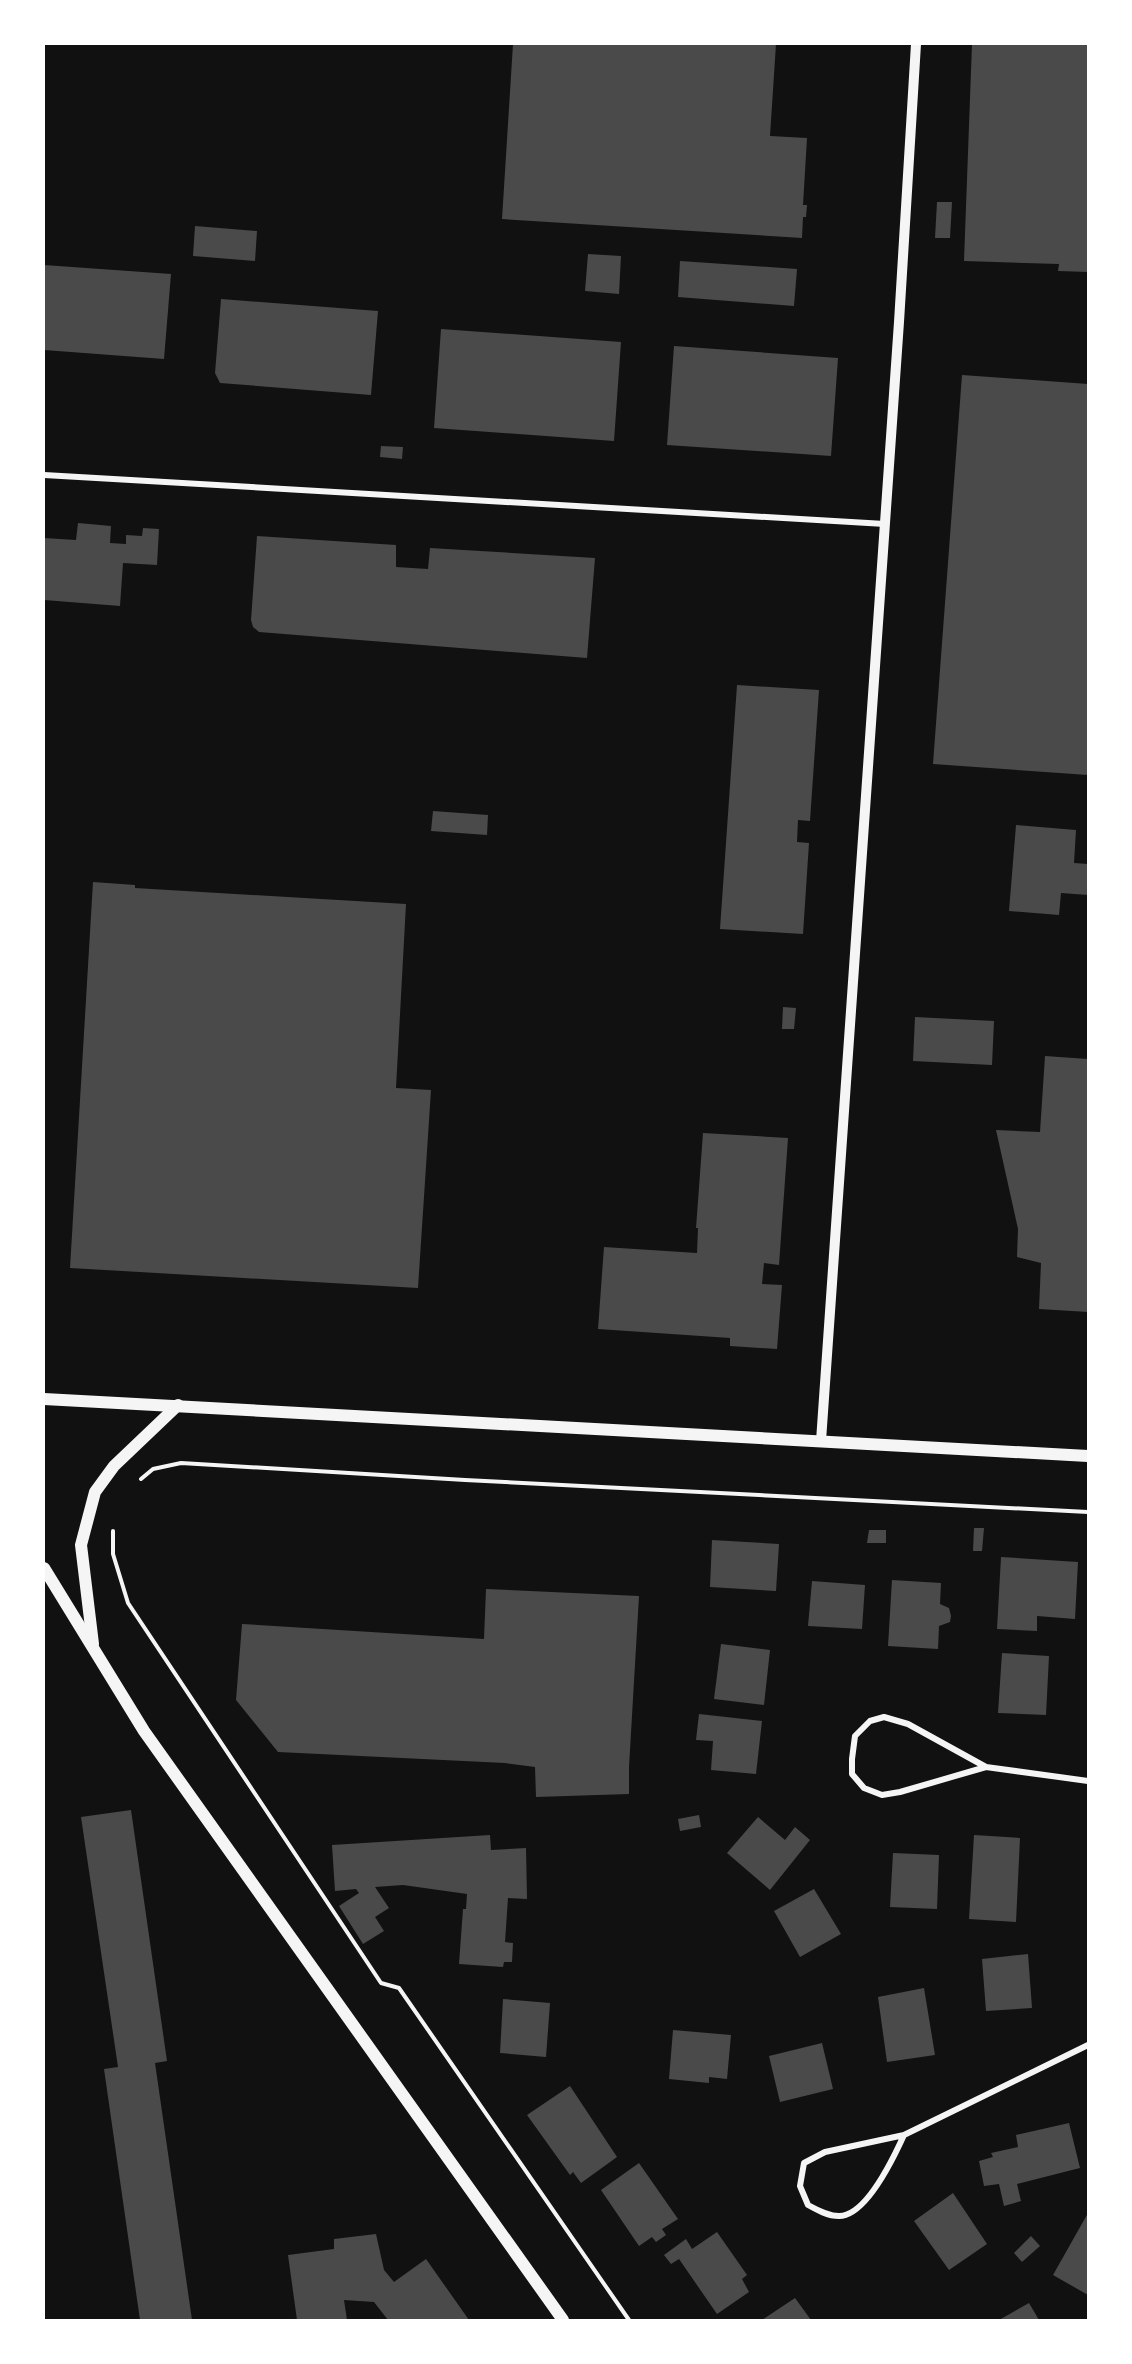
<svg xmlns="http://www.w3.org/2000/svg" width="1132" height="2364" font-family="'Nunito Sans',sans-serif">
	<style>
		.building { fill: #4a4a4a }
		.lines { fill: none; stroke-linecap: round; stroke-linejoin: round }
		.path { stroke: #f5f5f5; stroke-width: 4 }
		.minor { stroke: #f5f5f5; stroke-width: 6 }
		.tertiary { stroke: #f5f5f5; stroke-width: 10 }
		.secondary { stroke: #f5f5f5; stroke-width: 12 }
	</style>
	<rect width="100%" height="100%" fill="#111"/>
	<g class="building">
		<polygon points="513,44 776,44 770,136 807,138 803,205 807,205 806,217 803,217 802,238 502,219"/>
		<polygon points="972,44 1088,44 1088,272 1058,271 1059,264 964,261"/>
		<polygon points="937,202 952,202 950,238 935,238"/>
		<polygon points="195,226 257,231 255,261 193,256"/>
		<polygon points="588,254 621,256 619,294 585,291"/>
		<polygon points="680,261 797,269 794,306 678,297"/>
		<polygon points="44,265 171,274 164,359 44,350"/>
		<polygon points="221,299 378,311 371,395 220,383 215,373"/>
		<polygon points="441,329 621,342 614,441 434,428"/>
		<polygon points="674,346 838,358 831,456 667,445"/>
		<polygon points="962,375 1088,384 1088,775 933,764"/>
		<polygon points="381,446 403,447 402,459 380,457"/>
		<polygon points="78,523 111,526 110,543 126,544 126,535 142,536 143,528 159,529 157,565 123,563 120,606 44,600 44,538 76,540"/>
		<polygon points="257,536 396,545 396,567 428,569 430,548 595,558 587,658 259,632 253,627 251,620"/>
		<polygon points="737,685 819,690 810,821 798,820 797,842 809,843 803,934 720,929"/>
		<polygon points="433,811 488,815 487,835 431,831"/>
		<polygon points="1016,825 1076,830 1074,863 1088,864 1088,895 1061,893 1059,915 1009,911"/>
		<polygon points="93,882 135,885 135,888 406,904 396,1088 431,1090 418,1288 70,1268"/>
		<polygon points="783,1007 796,1008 794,1029 782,1029"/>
		<polygon points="915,1017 994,1021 992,1065 913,1061"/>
		<polygon points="1045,1056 1088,1059 1088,1312 1039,1309 1041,1263 1017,1257 1018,1229 996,1130 1040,1132"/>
		<polygon points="703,1133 788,1138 779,1265 764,1263 762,1284 782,1285 777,1349 730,1346 730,1338 598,1329 604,1247 697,1253 698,1228 696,1228"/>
		<polygon points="974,1528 984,1528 982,1551 973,1551"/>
		<polygon points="869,1530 886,1530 886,1543 867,1543"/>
		<polygon points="712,1540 779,1544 776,1591 710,1587"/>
		<polygon points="1001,1557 1078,1562 1075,1619 1037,1616 1037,1631 997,1629"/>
		<polygon points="892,1580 941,1583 940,1604 949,1608 951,1616 950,1622 939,1626 938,1649 888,1646"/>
		<polygon points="812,1581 865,1585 862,1629 808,1626"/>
		<polygon points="486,1589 639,1596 629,1767 629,1794 536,1797 535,1767 505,1763 278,1752 236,1700 242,1624 484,1639"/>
		<polygon points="721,1644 770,1650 764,1705 714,1699"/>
		<polygon points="1002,1653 1049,1656 1046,1715 998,1713"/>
		<polygon points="699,1714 762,1721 756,1774 711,1770 713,1741 696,1740"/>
		<polygon points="131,1810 167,2061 155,2063 192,2320 140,2320 104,2069 118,2067 81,1817"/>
		<polygon points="699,1815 701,1827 680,1831 678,1819"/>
		<polygon points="758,1817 785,1840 795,1827 810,1840 770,1890 727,1853"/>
		<polygon points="490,1835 491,1850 526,1848 527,1899 508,1898 505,1942 513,1943 512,1962 504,1962 503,1967 459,1964 463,1909 466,1909 467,1894 403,1885 375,1887 389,1908 375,1917 384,1931 363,1944 339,1906 359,1893 356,1889 335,1891 332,1845"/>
		<polygon points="974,1835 1020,1838 1016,1922 969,1919"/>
		<polygon points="893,1853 939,1855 937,1909 890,1907"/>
		<polygon points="814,1889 841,1934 800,1957 774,1911"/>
		<polygon points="1028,1954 1032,2008 986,2011 982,1959"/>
		<polygon points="924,1988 935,2055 887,2062 878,1997"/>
		<polygon points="503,1999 550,2003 546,2057 500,2053"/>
		<polygon points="673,2030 731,2035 727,2079 709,2077 709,2083 669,2079"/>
		<polygon points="822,2043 833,2089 780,2102 769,2056"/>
		<polygon points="570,2086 617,2157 581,2183 573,2172 570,2175 527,2115"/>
		<polygon points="1069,2123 1080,2168 1017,2184 1021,2201 1004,2206 999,2184 984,2186 979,2161 993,2157 991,2153 1018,2147 1016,2135"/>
		<polygon points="639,2163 678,2219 662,2229 666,2235 656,2242 652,2237 639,2246 601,2190"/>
		<polygon points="953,2193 987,2244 949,2270 914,2221"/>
		<polygon points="1088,2213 1088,2295 1053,2275"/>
		<polygon points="717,2232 747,2275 742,2279 749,2292 717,2314 679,2259 671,2264 664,2255 686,2239 692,2249"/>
		<polygon points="376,2234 384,2270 394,2282 426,2259 469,2320 388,2320 374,2302 344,2300 347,2320 297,2320 288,2255 334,2249 334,2239"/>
		<polygon points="1031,2236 1040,2246 1022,2262 1014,2253"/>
		<polygon points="795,2298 811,2320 762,2320"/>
		<polygon points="1029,2303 1039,2320 999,2320"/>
	</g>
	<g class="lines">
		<g class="path">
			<polyline points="141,1479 153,1469 181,1463 465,1480 1088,1512"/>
			<polyline points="113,1531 113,1554 128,1603 381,1983 399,1988 629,2320"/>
		</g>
		<g class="minor">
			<polyline points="44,475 885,524"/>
			<polyline points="986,1767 900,1792 882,1795 864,1788 852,1774 852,1759 855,1736 870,1721 884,1717 908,1724 986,1767 1088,1781"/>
			<path d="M904 2135C894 2157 866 2216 839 2216 828 2216 817 2210 808 2205L800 2186 804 2163 825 2152 904 2135 1088 2045"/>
		</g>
		<polyline class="tertiary" points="821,1441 899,322 916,44"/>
		<g class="secondary">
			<polyline points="44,1399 1088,1456"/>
			<polyline points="44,1568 144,1731 563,2320"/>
			<polyline points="93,1644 81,1545 95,1492 114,1466 178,1405"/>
		</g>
	</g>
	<rect width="1132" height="2364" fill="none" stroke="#ffffff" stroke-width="90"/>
</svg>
